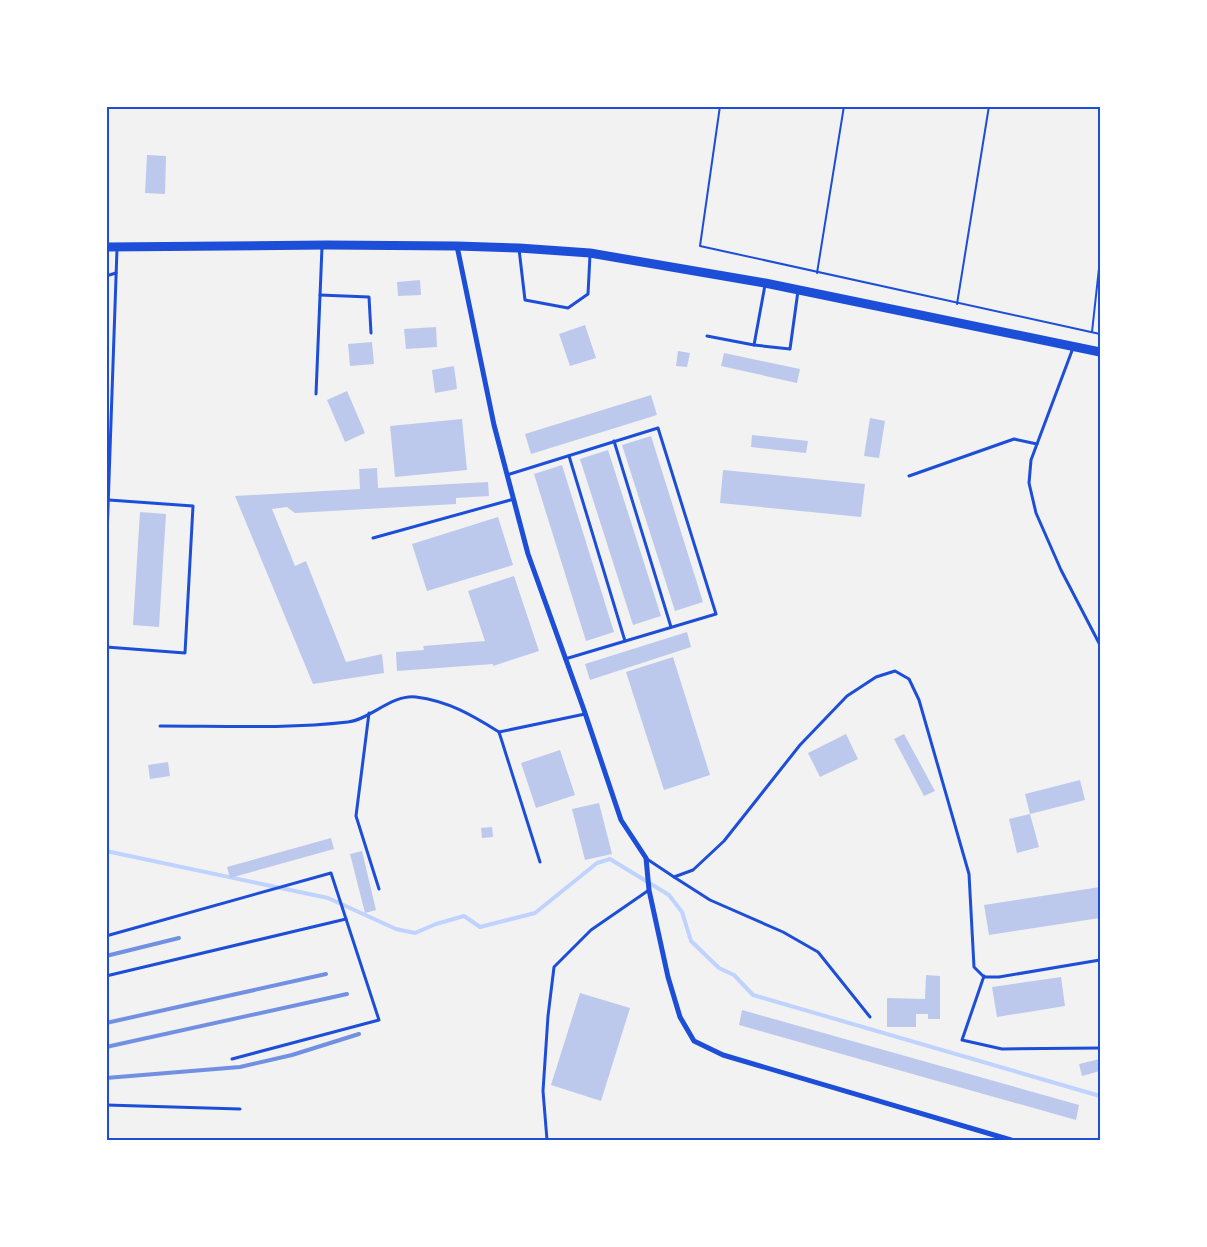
<svg xmlns="http://www.w3.org/2000/svg" width="1207" height="1247" font-family="'Source Serif 4',serif">
	<style>
		.lines { fill: none; stroke-linecap: round; stroke-linejoin: round }
		.stream { stroke: #bfd3fe; stroke-width: 4 }
		.building { fill: #bdc9ec }
		.path { stroke: #1d4ed8; stroke-width: 2 }
		.service { stroke: #1d4ed8; stroke-width: 3 }
		.minor { stroke: #1d4ed8; stroke-width: 5 }
		.primary { stroke: #1d4ed8; stroke-width: 9 }
		.rail { stroke: #7290e2; stroke-width: 4 }
		.neatline { fill: none; stroke: #1d4ed8; stroke-width: 2 }
	</style>
	<rect width="100%" height="100%" fill="#f2f2f2"/>
	<g class="lines">
		<polyline class="stream" points="106,851 328,898 396,929 415,933 436,924 464,916 480,927 535,913 597,863 610,859 669,895 682,912 691,941 719,968 734,975 753,995 1100,1096"/>
	</g>
	<g class="building">
		<polygon points="147,155 166,156 165,194 145,193"/>
		<polygon points="420,280 421,295 398,296 397,282"/>
		<polygon points="585,325 596,358 570,366 559,334"/>
		<polygon points="436,327 437,347 406,349 404,329"/>
		<polygon points="372,342 374,364 350,366 348,344"/>
		<polygon points="678,351 690,353 687,367 676,366"/>
		<polygon points="724,353 800,369 797,383 721,366"/>
		<polygon points="454,366 457,389 435,393 432,370"/>
		<polygon points="347,391 365,433 345,442 327,400"/>
		<polygon points="651,395 657,415 531,454 525,434"/>
		<polygon points="870,418 885,421 879,458 864,456"/>
		<polygon points="462,419 467,470 395,477 390,426"/>
		<polygon points="752,435 808,441 806,453 751,447"/>
		<polygon points="651,436 703,602 675,611 622,445"/>
		<polygon points="608,450 661,616 633,625 580,459"/>
		<polygon points="562,465 614,632 586,641 534,474"/>
		<polygon points="377,468 378,488 488,482 489,496 456,498 456,504 295,513 287,507 272,509 295,566 306,561 346,662 382,654 384,673 313,684 235,496 360,489 359,469"/>
		<polygon points="723,470 865,484 861,517 720,503"/>
		<polygon points="140,512 166,514 159,627 133,625"/>
		<polygon points="498,517 513,565 427,591 412,544"/>
		<polygon points="514,576 539,651 493,666 493,664 397,671 396,652 424,650 423,646 485,641 468,591"/>
		<polygon points="687,632 691,647 590,680 585,664"/>
		<polygon points="673,657 710,775 664,790 626,672"/>
		<polygon points="846,734 858,759 820,777 808,753"/>
		<polygon points="904,734 935,791 924,796 894,739"/>
		<polygon points="560,750 575,795 536,808 521,763"/>
		<polygon points="168,762 170,776 150,779 148,765"/>
		<polygon points="1080,780 1085,800 1030,814 1025,794"/>
		<polygon points="599,803 612,854 585,860 572,809"/>
		<polygon points="1030,814 1039,847 1017,853 1009,819"/>
		<polygon points="492,827 493,837 482,838 481,828"/>
		<polygon points="331,838 334,849 230,878 227,867"/>
		<polygon points="362,851 376,910 365,913 350,854"/>
		<polygon points="1100,887 1100,918 989,935 984,905"/>
		<polygon points="926,975 940,976 940,1019 928,1019 928,1014 916,1014 916,1027 887,1027 887,998 925,999"/>
		<polygon points="1061,977 1065,1006 997,1017 992,987"/>
		<polygon points="580,993 630,1008 601,1101 551,1085"/>
		<polygon points="742,1010 1079,1105 1076,1120 739,1025"/>
		<polygon points="1100,1059 1100,1071 1082,1076 1079,1064"/>
	</g>
	<g class="lines">
		<g class="path">
			<polyline points="720,106 700,246 1100,334"/>
			<polyline points="817,273 844,106"/>
			<polyline points="957,304 989,106"/>
			<polyline points="1092,332 1100,259"/>
		</g>
		<g class="service">
			<polyline points="519,249 525,300 568,308 588,294 590,255"/>
			<polyline points="106,276 116,273"/>
			<polyline points="765,285 754,345 790,349 798,291"/>
			<polyline points="320,295 369,297 371,333"/>
			<polyline points="707,336 754,345"/>
			<polyline points="1073,348 1031,460 1029,483 1036,513 1061,570 1100,645"/>
			<polyline points="316,394 322,247"/>
			<polyline points="614,441 671,627"/>
			<polyline points="569,456 625,641"/>
			<polyline points="507,475 658,428 716,614 565,659"/>
			<polyline points="909,476 1014,439 1037,444"/>
			<polyline points="373,538 514,499"/>
			<polyline points="106,566 117,249"/>
			<polyline points="106,647 185,653 193,506 109,500"/>
			<polyline points="369,713 356,816 379,889"/>
			<path d="M160 726C222 726 286 729 348 722 369 720 392 694 416 697 448 701 472 715 499 732L540 862"/>
			<polyline points="499,732 585,714"/>
			<polyline points="647,859 674,877 693,870 724,841 800,745 847,696 876,677 895,671 909,679 919,700 969,874 974,967 984,977 999,977 1100,960"/>
			<polyline points="674,877 710,900 783,932 818,952 870,1017"/>
			<polyline points="106,936 331,873 379,1020 232,1059"/>
			<polyline points="106,976 346,919"/>
			<polyline points="984,976 962,1040 1002,1049 1100,1048"/>
			<polyline points="106,1105 240,1109"/>
			<polyline points="547,1140 543,1091 548,1016 554,967 591,930 649,890"/>
		</g>
		<polyline class="minor" points="457,246 494,425 528,554 584,710 621,820 646,858 649,890 668,977 680,1017 694,1041 723,1055 1011,1140"/>
		<polyline class="primary" points="106,247 327,245 457,246 519,248 590,253 765,283 1100,352"/>
		<g class="rail">
			<polyline points="106,956 179,938"/>
			<polyline points="106,1023 326,974"/>
			<polyline points="106,1047 347,994"/>
			<polyline points="106,1078 240,1067 292,1055 359,1034"/>
		</g>
	</g>
	<rect width="1207" height="1247" fill="none" stroke="#ffffff" stroke-width="216"/>
	<rect x="108" y="108" width="991" height="1031" class="neatline"/>
</svg>
